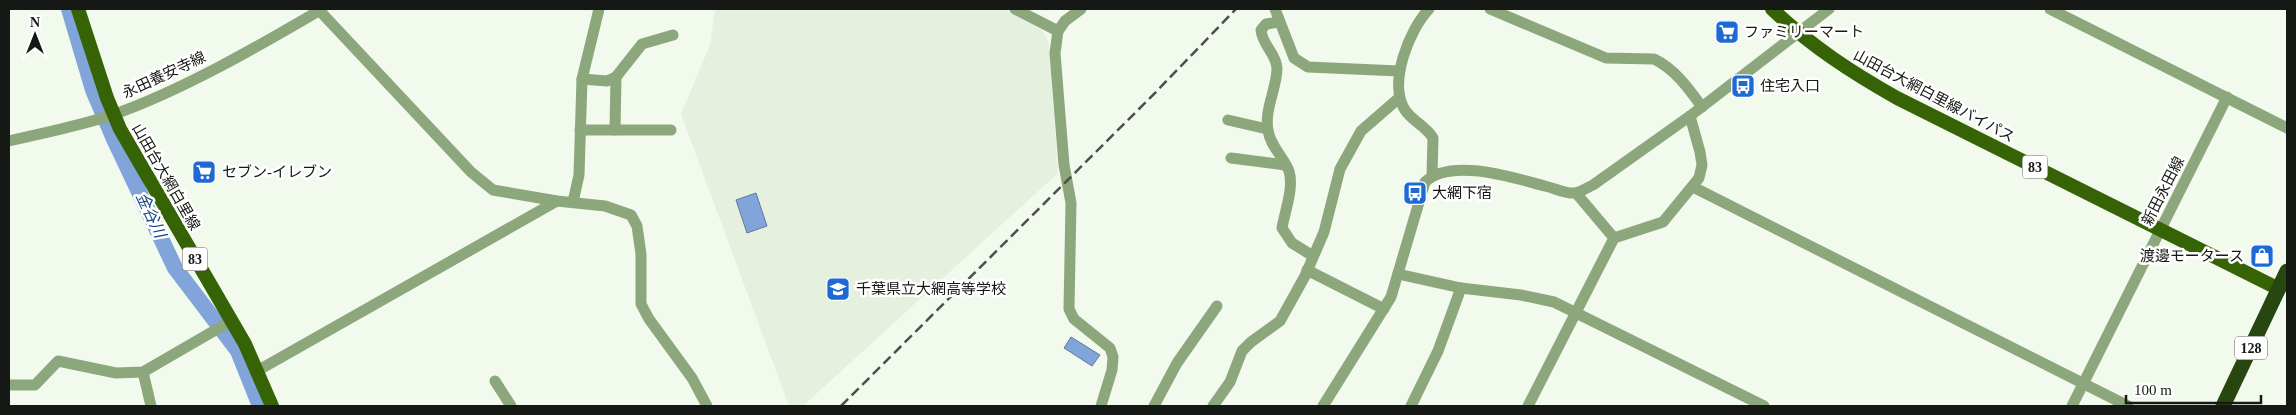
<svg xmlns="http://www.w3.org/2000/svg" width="2296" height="415" font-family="'Times New Roman','Noto Sans JP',serif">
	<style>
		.built { fill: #e5f0de }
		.water { fill: #81a4da; stroke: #617a9f }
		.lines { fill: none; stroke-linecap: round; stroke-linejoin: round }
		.river { stroke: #81a4da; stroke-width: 16 }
		.minor { stroke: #8da77d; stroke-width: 11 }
		.major { stroke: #366306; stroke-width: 14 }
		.highway { stroke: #28460f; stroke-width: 15 }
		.rail { stroke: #4c504a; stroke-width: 2.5; stroke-dasharray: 10 5; stroke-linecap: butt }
		.labels { text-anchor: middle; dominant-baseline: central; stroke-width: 5; stroke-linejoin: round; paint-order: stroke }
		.shield { fill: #fff; stroke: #5b5d5a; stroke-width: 1 }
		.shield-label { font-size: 14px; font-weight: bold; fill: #151814 }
		.poi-label { font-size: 15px; fill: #151814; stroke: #fff; text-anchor: start }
		.street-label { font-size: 15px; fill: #151814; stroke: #fff }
		.water-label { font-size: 16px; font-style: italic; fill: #184383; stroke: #fff }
	</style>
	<rect width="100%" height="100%" fill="#f2faee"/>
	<polygon class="built" points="715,9 1003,9 1042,30 1049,43 1058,173 803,406 789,406 681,114 710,45"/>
	<g class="water">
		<polygon points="756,193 767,226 747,233 736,200"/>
		<polygon points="1071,337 1100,355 1092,366 1064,348"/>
	</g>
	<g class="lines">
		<polyline class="river" points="69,9 93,90 114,139 175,268 238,351 260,406"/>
		<g class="minor">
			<polyline points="318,9 471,172 493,190 557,201 605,206 631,215 637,226 641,254 641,304 649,319 692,378 707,406"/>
			<polyline points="1015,9 1058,31"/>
			<polyline points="1081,9 1065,21 1058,31 1055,53 1064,165 1071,203 1069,309 1074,319 1110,348 1113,357 1112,370 1101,406"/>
			<polyline points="1275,9 1294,58 1308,67 1399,71"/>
			<path d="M1429 9C1409 30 1388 83 1405 110 1412 121 1426 126 1433 138L1432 175"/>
			<path d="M1490 9 1606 58 1654 59C1675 69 1689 89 1702 107"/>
			<polyline points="2050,9 2287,128"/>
			<path d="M1279 22 1266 24 1261 30C1262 45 1276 53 1277 68 1277 88 1264 110 1268 130 1270 146 1283 156 1289 171 1294 188 1285 211 1282 228L1292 243 1313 256"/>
			<polyline points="582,79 607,81 616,77 642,44 673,35"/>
			<polyline points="1228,120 1267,129"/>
			<polyline points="580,130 671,130"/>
			<polyline points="615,130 616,77"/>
			<path d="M9 141C43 133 79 126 112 115 181 91 259 46 322 9"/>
			<polyline points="1231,158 1285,165"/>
			<polyline points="1693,187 2128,406"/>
			<polyline points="1576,193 1614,238"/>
			<polyline points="573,202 579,175 582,79 599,9"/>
			<polyline points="1307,270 1384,309"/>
			<polyline points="1398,274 1461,288 1521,295 1554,302 1764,406"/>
			<polyline points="257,371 557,201"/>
			<polyline points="143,372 151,406"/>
			<polyline points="495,381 511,406"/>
			<polyline points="9,385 35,385 58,361 116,373 143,372 231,321"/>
			<polyline points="1154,406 1177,363 1217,306"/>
			<polyline points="1213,406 1230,382 1242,351 1251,342 1280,321 1305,276 1324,232 1340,169 1361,131 1399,98"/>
			<path d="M1323 406 1391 297 1425 182C1451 157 1514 178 1545 186 1554 188 1566 194 1575 193 1581 192 1588 187 1593 185L1690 116 1829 9"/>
			<polyline points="1411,406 1438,351 1461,288"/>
			<polyline points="1528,406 1614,238 1663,222 1699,178 1702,165 1700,152 1690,116"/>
			<polyline points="2072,406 2227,97"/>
		</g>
		<g class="major">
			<polyline points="78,9 107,98 120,129 245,344 272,406"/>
			<path d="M1772 9C1811 46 1851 72 1897 98L2279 289"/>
		</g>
		<polyline class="highway" points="2223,406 2287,271"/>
		<polyline class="rail" points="841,406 1153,95 1236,9"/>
	</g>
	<defs>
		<g id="supermarket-square" transform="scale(1.25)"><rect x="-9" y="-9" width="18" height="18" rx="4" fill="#1e6ad5" stroke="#fff"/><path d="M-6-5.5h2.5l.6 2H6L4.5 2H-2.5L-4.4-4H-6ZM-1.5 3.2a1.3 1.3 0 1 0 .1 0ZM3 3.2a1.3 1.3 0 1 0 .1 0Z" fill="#fff"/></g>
		<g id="bus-square" transform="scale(1.25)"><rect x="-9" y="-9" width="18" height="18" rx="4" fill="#1e6ad5" stroke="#fff"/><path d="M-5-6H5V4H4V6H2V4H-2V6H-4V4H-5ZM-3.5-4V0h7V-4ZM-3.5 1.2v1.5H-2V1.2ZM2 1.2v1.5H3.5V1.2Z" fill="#fff"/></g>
		<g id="shop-square" transform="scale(1.25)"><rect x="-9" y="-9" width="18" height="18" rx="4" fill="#1e6ad5" stroke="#fff"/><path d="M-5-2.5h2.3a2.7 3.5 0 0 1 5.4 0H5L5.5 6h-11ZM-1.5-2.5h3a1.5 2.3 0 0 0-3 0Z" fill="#fff"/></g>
		<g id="school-square" transform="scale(1.25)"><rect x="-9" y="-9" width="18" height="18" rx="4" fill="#1e6ad5" stroke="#fff"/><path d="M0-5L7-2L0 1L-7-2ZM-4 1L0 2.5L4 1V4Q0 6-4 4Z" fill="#fff"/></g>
	</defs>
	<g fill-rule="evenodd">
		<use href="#supermarket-square" x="1727" y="32"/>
		<use href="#bus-square" x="1743" y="86"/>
		<use href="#supermarket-square" x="204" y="172"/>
		<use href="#bus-square" x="1415" y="193"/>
		<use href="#shop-square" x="2262" y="256"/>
		<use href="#school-square" x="838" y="289"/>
	</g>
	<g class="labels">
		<g class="shield">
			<rect x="2022.5" y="155.5" width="25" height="23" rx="4"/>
			<rect x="182.5" y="247.5" width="25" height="23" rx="4"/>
			<rect x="2235" y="336.5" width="32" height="23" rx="4"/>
		</g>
		<g class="shield-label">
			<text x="2035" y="167">83</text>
			<text x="195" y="259">83</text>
			<text x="2251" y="348">128</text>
		</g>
		<g class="poi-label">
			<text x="1744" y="32">ファミリーマート</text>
			<text x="1760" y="86">住宅入口</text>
			<text x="222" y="172">セブン-イレブン</text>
			<text x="1432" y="193">大網下宿</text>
			<text x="2244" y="256" text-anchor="end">渡邊モータース</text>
			<text x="856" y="289">千葉県立大網高等学校</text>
		</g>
		<g class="street-label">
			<text transform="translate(164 75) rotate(-25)">永田養安寺線</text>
			<text transform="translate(1934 96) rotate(28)">山田台大網白里線バイパス</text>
			<text transform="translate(166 177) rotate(60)">山田台大網白里線</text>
			<text transform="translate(2163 191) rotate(-63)">新田永田線</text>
		</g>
		<g class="water-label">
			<text transform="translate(151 215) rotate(65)">金谷川</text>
		</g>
	</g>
	<rect width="2296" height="415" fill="none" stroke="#151814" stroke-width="20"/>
	<g transform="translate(35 35)" stroke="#ffffff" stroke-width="4" paint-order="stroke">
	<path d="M0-4L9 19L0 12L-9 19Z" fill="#151814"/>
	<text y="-8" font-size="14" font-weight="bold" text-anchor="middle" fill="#151814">N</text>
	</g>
	<path d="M2126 395v8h135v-8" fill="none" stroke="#151814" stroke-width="2.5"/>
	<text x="2134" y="395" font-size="15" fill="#151814" stroke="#ffffff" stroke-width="4" paint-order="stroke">100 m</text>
</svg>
